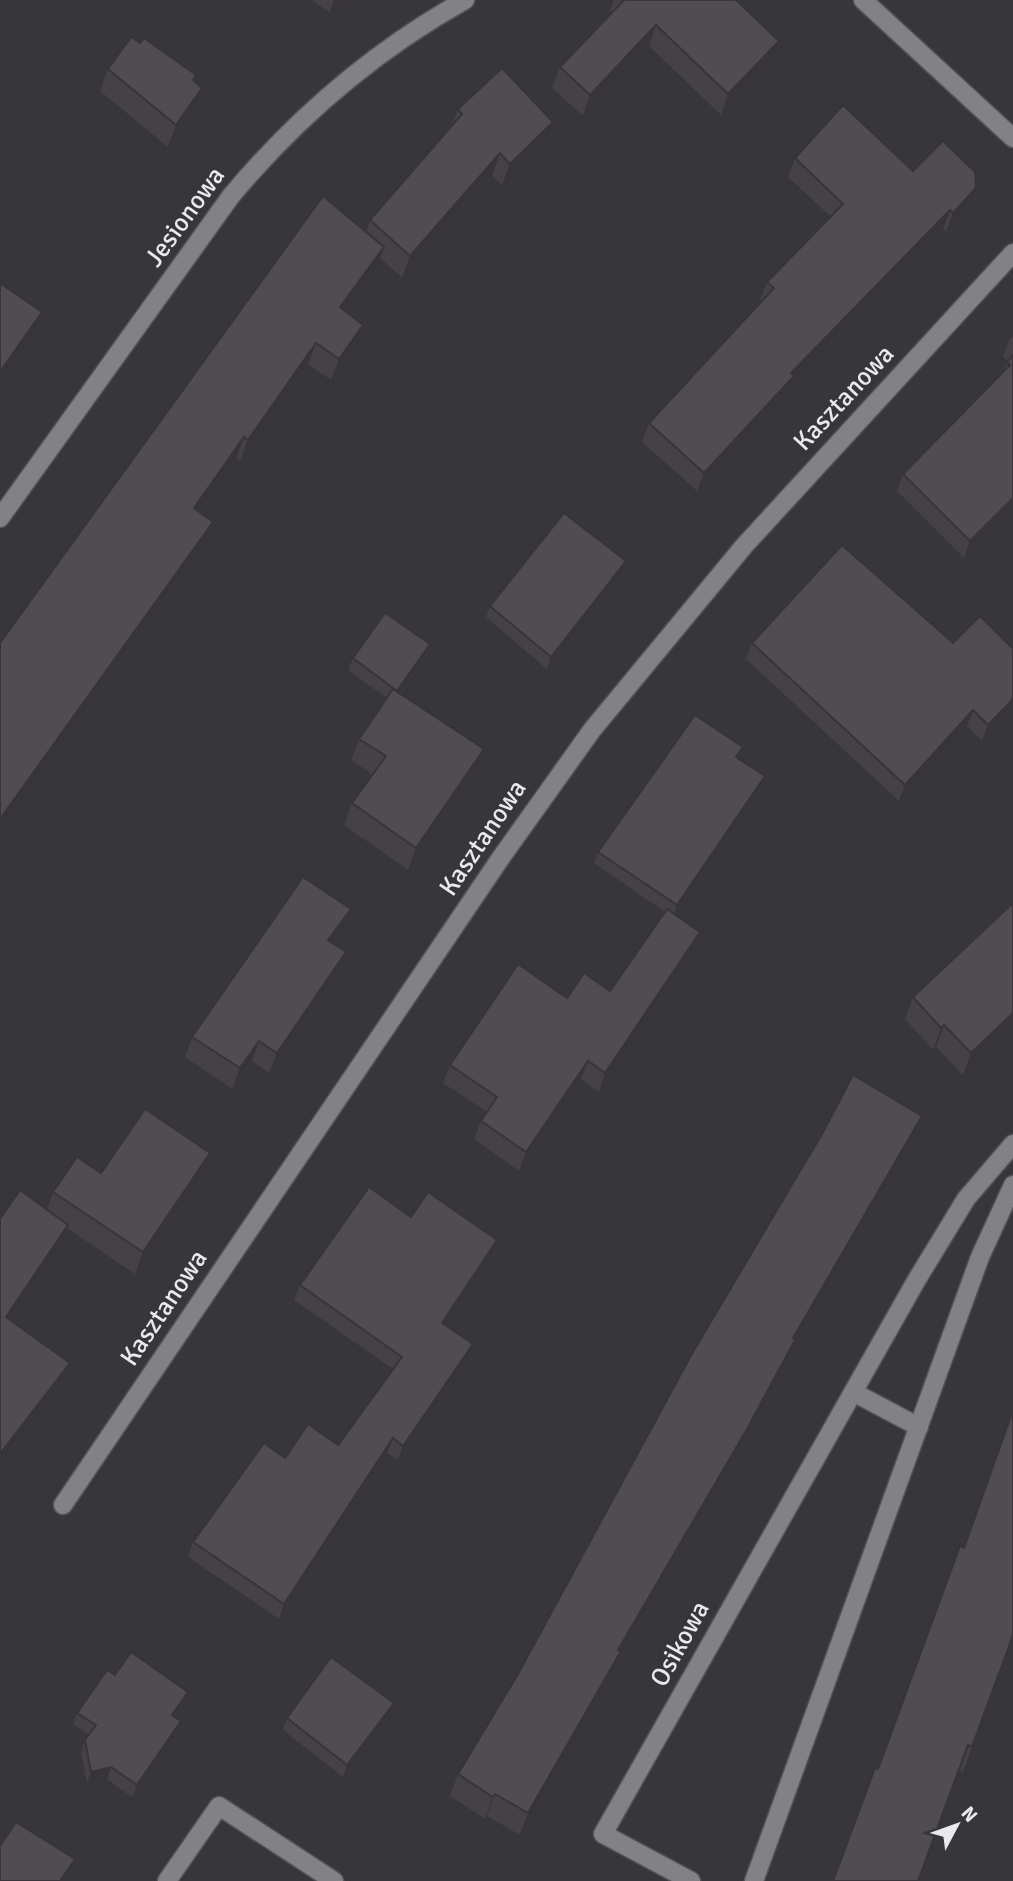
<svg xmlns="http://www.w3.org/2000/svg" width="1013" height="1881" font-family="Signika,sans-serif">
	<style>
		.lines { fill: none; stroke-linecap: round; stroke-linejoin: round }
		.minor-casing { stroke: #545257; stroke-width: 21 }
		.minor { stroke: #828186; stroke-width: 18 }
		.wall { fill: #454145 }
		.shaded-wall { fill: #383538 }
		.building { fill: #504c50; stroke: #383538; stroke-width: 2 }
		.labels { text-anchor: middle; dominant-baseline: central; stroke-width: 5; stroke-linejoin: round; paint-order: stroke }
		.street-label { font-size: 26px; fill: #eaeaed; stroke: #37363a }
	</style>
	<rect width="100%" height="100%" fill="#37363a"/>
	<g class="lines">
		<g class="minor-casing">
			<g id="minor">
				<polyline points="863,0 1013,138"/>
				<path d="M0 518 231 196C298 116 374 51 465 0"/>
				<polyline points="853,1392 919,1427"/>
				<polyline points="63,1505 500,859 592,730 744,546 1013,253"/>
				<polyline points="167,1881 219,1806 334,1881"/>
				<polyline points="691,1881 603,1834 916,1281 966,1199 1013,1144"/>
				<polyline points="754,1881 980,1257 1013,1185"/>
			</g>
		</g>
		<use href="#minor" class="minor"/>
	</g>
	<g class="wall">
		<polygon points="312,0 364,0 330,13"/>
		<polygon points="614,0 736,0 771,62 721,115 649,46 583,116 552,88 560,67 613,12 610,10"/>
		<polygon points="140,43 196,75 194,81 194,109 168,147 100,91 108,69"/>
		<polygon points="458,109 545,144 502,185 492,175 402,278 380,258 376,269 345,311 356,346 331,380 308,364 240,461 236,458 199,512 205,543 0,829 0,643 366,232 370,220 451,126"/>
		<polygon points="795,158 913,171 969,207 946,232 943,229 790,385 787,395 697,491 642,442 649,423 761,301 760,300 767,282 831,217 788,177"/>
		<polygon points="1013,336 1013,509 964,558 897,491 903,474 1002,373 1008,361 1003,356 1010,339"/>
		<polygon points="622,573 547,669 486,617 490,606"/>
		<polygon points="752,643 953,643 1013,649 1013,709 982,741 967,726 899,801 746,659"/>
		<polygon points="430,644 426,656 400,693 476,771 408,870 344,825 352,803 373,775 351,760 359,739 387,698 348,670 353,658"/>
		<polygon points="743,747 738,758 761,788 675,914 700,932 693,950 599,1092 581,1079 519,1171 474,1139 481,1121 487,1112 443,1083 450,1065 567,998 610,991 665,912 594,863 598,852"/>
		<polygon points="1013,903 1013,1028 963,1075 936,1047 933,1050 905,1019 913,997"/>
		<polygon points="351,909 343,929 333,944 346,952 338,972 269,1073 252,1061 232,1089 185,1057 192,1037"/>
		<polygon points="922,1116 914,1138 793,1346 788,1362 739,1451 618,1659 613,1673 520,1835 487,1816 485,1819 450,1796 458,1774"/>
		<polygon points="101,1173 203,1174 135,1274 67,1228 63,1239 8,1319 70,1363 65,1377 0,1462 0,1219 47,1210 53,1192"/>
		<polygon points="411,1217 492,1255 445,1325 467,1359 398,1460 387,1453 279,1619 188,1557 193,1542 285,1458 338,1445 393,1369 294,1300 300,1285"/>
		<polygon points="964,1548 1013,1635 963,1772 959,1770 878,1769"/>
		<polygon points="115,1675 188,1692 184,1704 175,1717 176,1733 132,1797 107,1779 87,1783 81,1752 85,1740 89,1735 73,1724 77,1713"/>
		<polygon points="394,1703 390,1715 343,1777 283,1730 287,1718"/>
	</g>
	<g class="shaded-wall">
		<polygon points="334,0 364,0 330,13"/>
		<polygon points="656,25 649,46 583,116 590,95"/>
		<polygon points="779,41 771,62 721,115 728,94"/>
		<polygon points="202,88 194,109 168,147 176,125"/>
		<polygon points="553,122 545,144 502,185 510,164"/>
		<polygon points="500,153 492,175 402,278 410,256"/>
		<polygon points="976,188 969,207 946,232 953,213"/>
		<polygon points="950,210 943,229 790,385 787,395 697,491 704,473 791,373"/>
		<polygon points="384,247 376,269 332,329 340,307"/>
		<polygon points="42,312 34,334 0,382 0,372"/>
		<polygon points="363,325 356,346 331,380 339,359"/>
		<polygon points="316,343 308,364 240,461 248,440"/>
		<polygon points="244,437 236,458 187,530 194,508"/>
		<polygon points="1013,498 1013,509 964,558 970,541"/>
		<polygon points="213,522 205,543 0,829 0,819"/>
		<polygon points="626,561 622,573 547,669 551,657"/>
		<polygon points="430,644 426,656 393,702 397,691"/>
		<polygon points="1013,699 1013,709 982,741 988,725"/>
		<polygon points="973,710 967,726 899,801 905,785"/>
		<polygon points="484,749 476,771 408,870 416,848"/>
		<polygon points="765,776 761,788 673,917 677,905"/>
		<polygon points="351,909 343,929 321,961 328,940"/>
		<polygon points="700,932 693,950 599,1092 605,1073"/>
		<polygon points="346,952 338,972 269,1073 277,1053"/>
		<polygon points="1013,1013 1013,1028 963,1075 971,1053"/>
		<polygon points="944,1025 936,1047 933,1050 941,1028"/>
		<polygon points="259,1041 252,1061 232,1089 240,1068"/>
		<polygon points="588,1061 581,1079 519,1171 526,1152"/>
		<polygon points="922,1116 914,1138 793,1346 788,1362 739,1451 618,1659 613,1673 520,1835 528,1813 618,1650 793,1338"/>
		<polygon points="210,1153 203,1174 135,1274 143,1252"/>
		<polygon points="68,1225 63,1239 1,1330 6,1317"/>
		<polygon points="497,1240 492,1255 437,1337 442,1323"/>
		<polygon points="473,1344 467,1359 398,1460 403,1446"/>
		<polygon points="70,1363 65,1377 0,1462 0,1454"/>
		<polygon points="393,1438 387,1453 279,1619 284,1604"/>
		<polygon points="188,1692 184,1704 168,1727 172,1715"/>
		<polygon points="394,1703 390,1715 343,1777 347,1765"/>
		<polygon points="181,1721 176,1733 132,1797 137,1785"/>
		<polygon points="111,1767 107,1779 87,1783 91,1772"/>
		<polygon points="495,1794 487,1816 485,1819 493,1797"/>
		<polygon points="75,1859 71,1871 64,1881 60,1881"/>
	</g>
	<g class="building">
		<polygon points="624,0 736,0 779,41 728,94 656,25 590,95 560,67"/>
		<polygon points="131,37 140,43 144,38 196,75 193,80 202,88 176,125 108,69"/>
		<polygon points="502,68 553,122 510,164 500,153 410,256 370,220 462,114 458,109"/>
		<polygon points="843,105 913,171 943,141 975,172 976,188 953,213 950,210 791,373 794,376 704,473 649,423 774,288 767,282 843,204 795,158"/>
		<polygon points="323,196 384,247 340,307 363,325 339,359 316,343 248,440 244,437 194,508 213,522 0,819 0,643"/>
		<polygon points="0,283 42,312 0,372"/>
		<polygon points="1013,355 1013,498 970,541 903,474 1010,365 1007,362"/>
		<polygon points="564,513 626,561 551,657 490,606"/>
		<polygon points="842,545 953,643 980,616 1013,649 1013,699 988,725 973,710 905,785 752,643"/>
		<polygon points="385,613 430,644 397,691 353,658"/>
		<polygon points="393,689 484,749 416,848 352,803 386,756 359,739"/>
		<polygon points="695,715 743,747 736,757 765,776 677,905 598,852"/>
		<polygon points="303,877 351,909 328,940 346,952 277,1053 259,1041 240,1068 192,1037"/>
		<polygon points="1013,903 1013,1013 971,1053 944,1025 941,1028 913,997"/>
		<polygon points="667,909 700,932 605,1073 588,1061 526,1152 481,1121 497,1097 450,1065 518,964 567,998 584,973 610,991"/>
		<polygon points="853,1075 922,1116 793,1338 795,1340 747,1429 618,1650 621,1651 528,1813 495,1794 493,1797 458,1774 518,1674 693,1352 822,1134"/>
		<polygon points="145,1109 210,1153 143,1252 53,1192 77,1157 101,1173"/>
		<polygon points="369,1187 411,1217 428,1192 497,1240 442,1323 473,1344 403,1446 393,1438 284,1604 193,1542 264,1443 285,1458 308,1424 338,1445 402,1357 300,1285"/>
		<polygon points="20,1190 68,1225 6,1317 70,1363 0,1454 0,1219"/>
		<polygon points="1013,1410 1013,1635 972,1747 968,1745 918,1881 833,1881 875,1768 878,1769 960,1546 964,1548"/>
		<polygon points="131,1652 188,1692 172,1715 181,1721 137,1785 111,1767 91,1772 85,1740 96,1725 77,1713 107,1670 115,1675"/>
		<polygon points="331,1657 394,1703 347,1765 287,1718"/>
		<polygon points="16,1822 75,1859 60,1881 0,1881 0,1846"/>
	</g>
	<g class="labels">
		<g class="street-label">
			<text transform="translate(185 217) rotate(-54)">Jesionowa</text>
			<text transform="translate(844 398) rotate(-47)">Kasztanowa</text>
			<text transform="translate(483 838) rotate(-56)">Kasztanowa</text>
			<text transform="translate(164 1308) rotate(-56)">Kasztanowa</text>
			<text transform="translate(680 1644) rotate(-61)">Osikowa</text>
		</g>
	</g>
	<g transform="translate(957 1825) rotate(49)" stroke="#37363a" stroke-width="5" paint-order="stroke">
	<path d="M0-5L12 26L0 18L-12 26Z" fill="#eaeaed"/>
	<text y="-10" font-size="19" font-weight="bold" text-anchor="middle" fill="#eaeaed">N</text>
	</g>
</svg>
